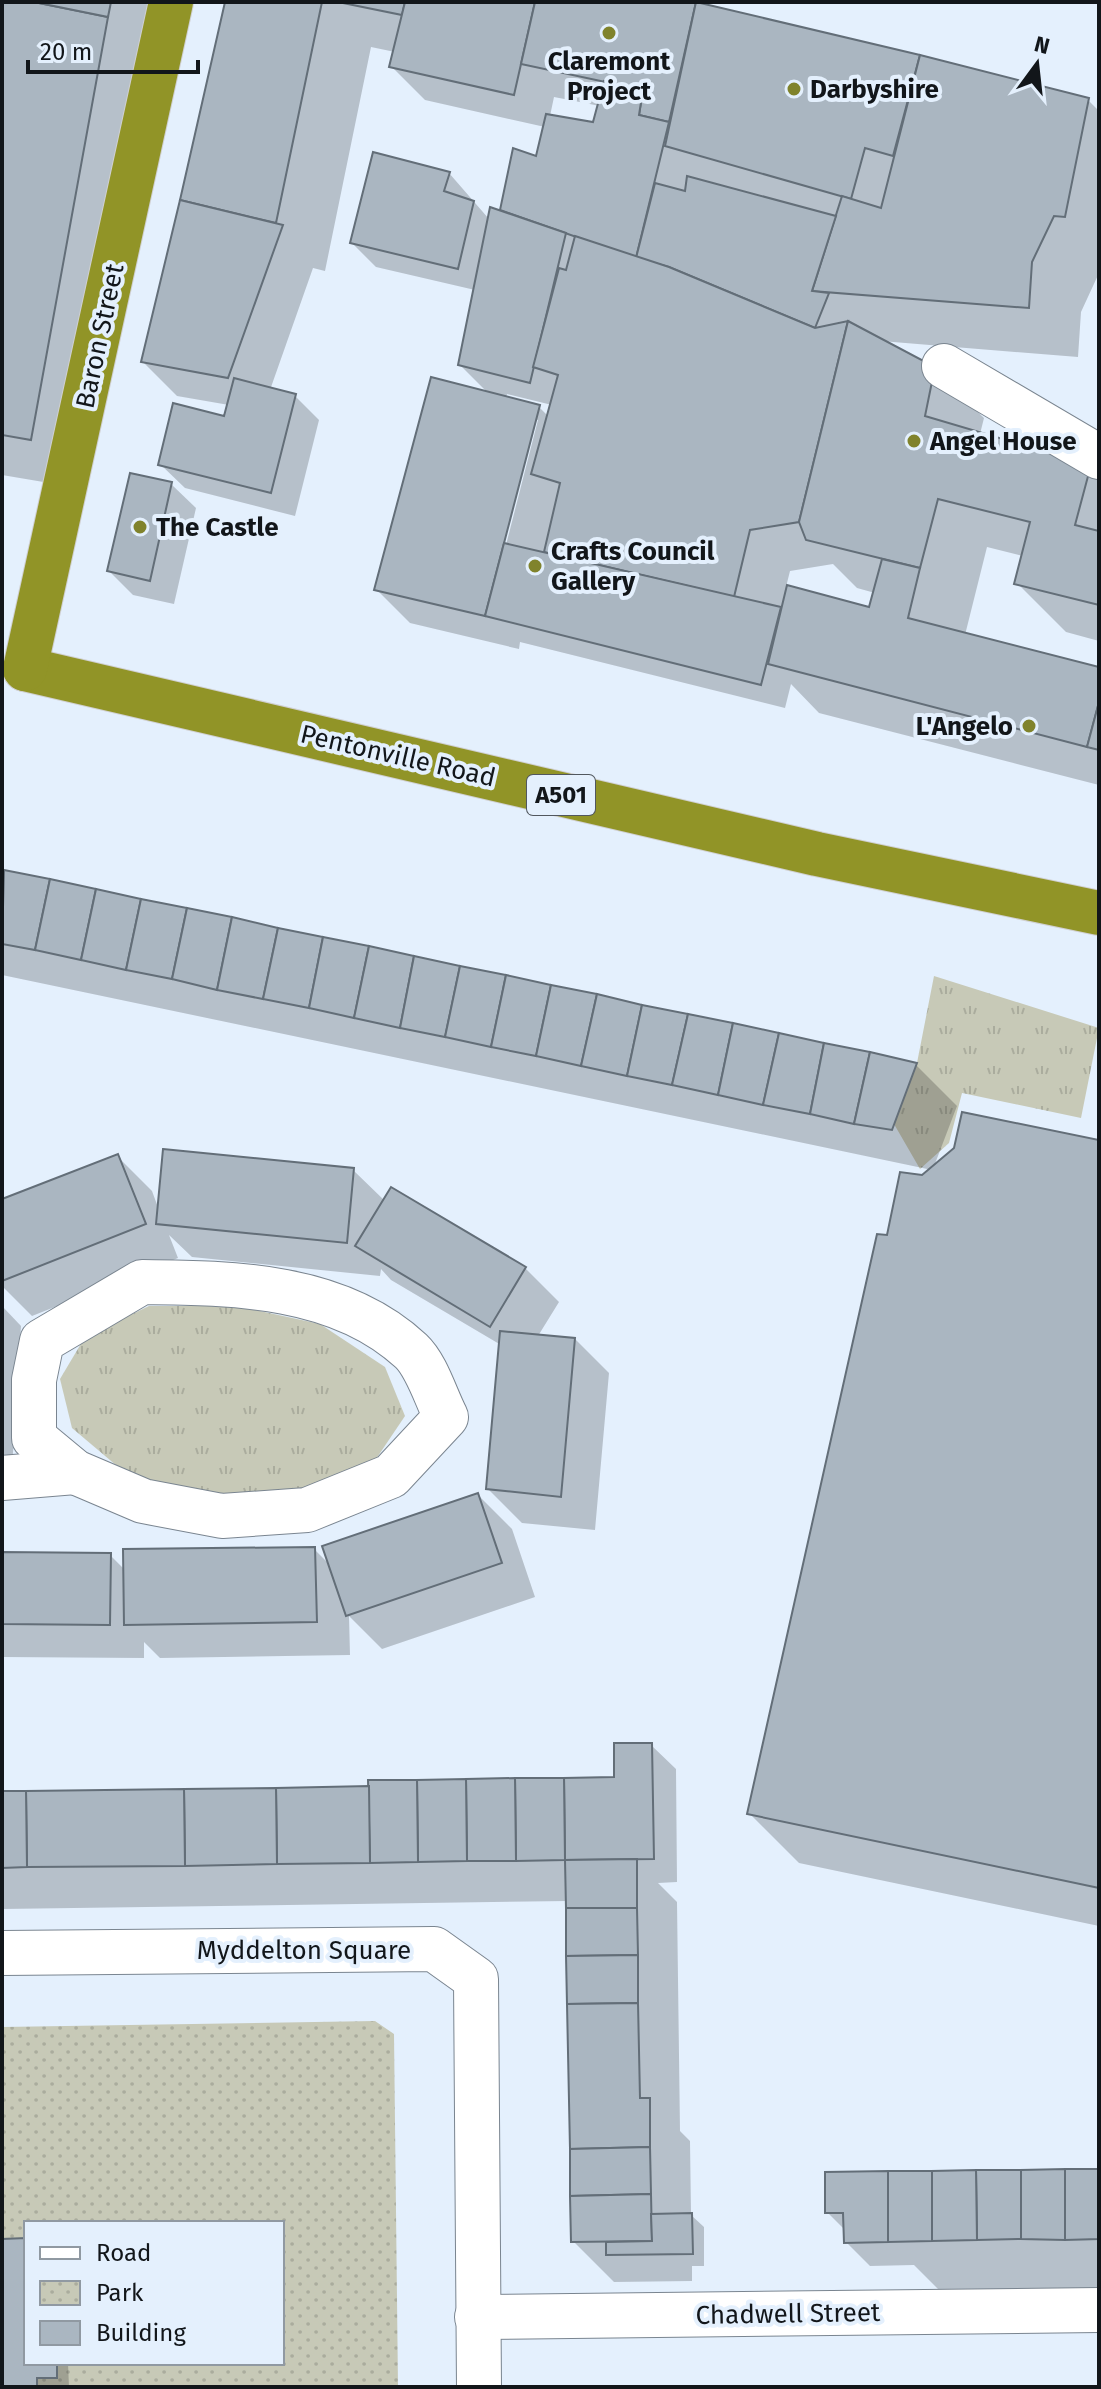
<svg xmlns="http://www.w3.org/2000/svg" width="1101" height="2389" font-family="'Fira Sans',sans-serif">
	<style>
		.grass { fill: url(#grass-tufts) }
		.park { fill: url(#park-dots); fill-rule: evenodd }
		.shadow { fill: #0003; fill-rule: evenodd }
		.building { fill: #aab6c1; stroke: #636e78; stroke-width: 2 }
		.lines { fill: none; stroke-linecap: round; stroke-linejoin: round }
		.street-casing { stroke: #7a8590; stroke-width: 46 }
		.highway-casing { stroke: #d0d0d1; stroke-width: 46 }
		.street { stroke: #fff; stroke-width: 44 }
		.highway { stroke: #919427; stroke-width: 44 }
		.poi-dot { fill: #80832c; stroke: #e4f0fd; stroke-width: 3 }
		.labels { text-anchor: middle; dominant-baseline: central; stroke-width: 8; stroke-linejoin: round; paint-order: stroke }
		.shield { fill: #e4f0fd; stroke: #51575e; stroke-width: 2 }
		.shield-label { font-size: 24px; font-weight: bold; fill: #12161a }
		.poi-label { font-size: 26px; font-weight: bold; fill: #12161a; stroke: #e4f0fd; text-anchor: start }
		.street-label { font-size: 26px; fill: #12161a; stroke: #e4f0fd }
	</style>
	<defs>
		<pattern id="grass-tufts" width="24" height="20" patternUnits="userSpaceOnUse" patternTransform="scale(2)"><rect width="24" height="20" fill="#c7c9b7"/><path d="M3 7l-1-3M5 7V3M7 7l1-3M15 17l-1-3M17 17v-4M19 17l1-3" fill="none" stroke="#aaac9d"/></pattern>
		<pattern id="park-dots" width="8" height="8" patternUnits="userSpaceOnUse" patternTransform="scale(2)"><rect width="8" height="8" fill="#c7c9b7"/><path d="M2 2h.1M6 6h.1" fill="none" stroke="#aaac9d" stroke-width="1.8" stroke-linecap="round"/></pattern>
	</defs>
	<rect width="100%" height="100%" fill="#e4f0fd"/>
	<g class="grass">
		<polygon points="934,976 1099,1028 1081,1118 962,1093 949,1143 920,1169 894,1124 917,1063"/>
		<polygon points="149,1306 237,1306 320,1324 385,1367 405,1416 374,1462 299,1493 217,1493 130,1477 72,1428 60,1379 85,1337"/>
	</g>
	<path class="park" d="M375 2021 394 2034 398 2387H2V2027ZM26 2223H282V2363H26Z"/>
	<g class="shadow">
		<polygon points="2,2 171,2 79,488 2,475"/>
		<path d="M227 2H688L1088 100 1099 111V273L1081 312 1078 357 881 341 934 369 984 418 980 434 1099 475V641L1066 632 1017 583 1023 556 987 547 965 635 1099 669V785L819 713 791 684 785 708 520 642 519 649 410 623 376 589 489 394 460 365 475 290 376 267 352 243 449 173 489 219 501 213 515 150 538 158 545 127 425 100 391 66 395 52 371 47 325 271 313 268 270 390 295 396 319 420 295 516 185 488 160 464 226 418 229 405 177 396 143 362ZM554 97 600 106 594 124 550 116ZM507 394 552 405 549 417 539 407 506 398ZM534 419 538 420 506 545H501ZM833 564 857 588 875 593 870 610 786 587 790 571Z"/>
		<polygon points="171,484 196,508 174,604 133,595 109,571"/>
		<polygon points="2,871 916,1065 957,1106 933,1169 1099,1143 1099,1926 799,1863 750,1814 889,1238 923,1178 932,1170 2,975"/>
		<polygon points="118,1157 152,1191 159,1210 353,1170 385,1201 525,1268 559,1302 538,1336 575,1339 609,1373 595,1530 522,1523 488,1489 501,1345 391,1280 381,1269 380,1276 192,1257 169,1235 178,1258 32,1316 2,1286 2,1201"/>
		<polygon points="2,1306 21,1326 11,1484 2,1483"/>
		<polygon points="478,1495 512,1529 535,1597 382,1649 349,1616 350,1655 160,1658 144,1642 144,1658 2,1657 2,1554 110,1555 125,1570 314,1549 331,1566"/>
		<polygon points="651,1745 676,1769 677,1882 658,1883 677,1902 680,2131 690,2141 691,2215 704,2227 704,2266 692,2266 692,2281 614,2282 573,2241 568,1901 2,1909 2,1793 371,1788 616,1779"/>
		<polygon points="1099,2171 1099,2288 939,2290 914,2265 870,2266 846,2242 846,2231 827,2212"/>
		<polygon points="26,2240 26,2363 68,2363 69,2387 2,2387 2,2241"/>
	</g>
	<g class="building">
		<polygon points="2,2 34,2 108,17 31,440 2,435"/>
		<polygon points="34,2 111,2 108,17"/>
		<polygon points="225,2 322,2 276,223 180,200"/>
		<polygon points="338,2 405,2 402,15"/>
		<polygon points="405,2 535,2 514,95 389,67"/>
		<polygon points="535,2 696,2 669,122 639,115 643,90 521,64"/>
		<polygon points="696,2 920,55 893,156 865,148 851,199 665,146"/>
		<polygon points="920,55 1089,98 1065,217 1054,216 1032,262 1029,308 812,291 842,196 881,208"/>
		<polygon points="604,81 643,90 639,115 669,122 636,258 500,210 513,148 536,156 546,114 593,122"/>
		<polygon points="373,152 450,172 444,191 474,201 458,269 350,243"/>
		<polygon points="687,176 836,216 812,291 829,293 815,328 669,267 636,258 655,183 685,191"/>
		<polygon points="180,200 283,225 228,378 141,362"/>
		<polygon points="490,207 566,233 530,383 458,365"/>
		<polygon points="575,236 669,267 815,328 848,321 799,522 750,530 734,597 544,552 560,483 531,474 558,375 533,367 559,268 566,270"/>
		<polygon points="848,321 935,367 925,416 1091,465 1075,525 1099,531 1099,605 1014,584 1030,522 938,499 920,568 806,540 799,522"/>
		<polygon points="431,377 540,405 485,616 374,590"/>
		<polygon points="234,378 296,394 271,493 158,465 173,403 224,416"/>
		<polygon points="130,473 172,482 150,581 107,571"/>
		<polygon points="504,543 781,607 761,685 485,616"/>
		<polygon points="882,559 920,568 908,618 1099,667 1099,702 1087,747 768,664 787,585 869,607"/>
		<polygon points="1099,702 1099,750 1087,747"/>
		<polygon points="4,870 50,879 35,950 2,944"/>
		<polygon points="50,879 96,889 81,960 35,950"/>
		<polygon points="96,889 141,899 126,970 81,960"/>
		<polygon points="141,899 187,908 172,979 126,970"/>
		<polygon points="187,908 232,917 217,990 172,979"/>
		<polygon points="232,917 278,928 263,999 217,990"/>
		<polygon points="278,928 323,937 309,1008 263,999"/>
		<polygon points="323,937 369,946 354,1018 309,1008"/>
		<polygon points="369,946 414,956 400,1028 354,1018"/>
		<polygon points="414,956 460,966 445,1037 400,1028"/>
		<polygon points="460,966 506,975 491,1047 445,1037"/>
		<polygon points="506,975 551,985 536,1056 491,1047"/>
		<polygon points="551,985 597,994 581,1066 536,1056"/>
		<polygon points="597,994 642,1005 627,1076 581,1066"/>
		<polygon points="642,1005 688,1014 672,1085 627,1076"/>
		<polygon points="688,1014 733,1023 718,1095 672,1085"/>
		<polygon points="733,1023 779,1033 763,1105 718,1095"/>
		<polygon points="779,1033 824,1043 810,1114 763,1105"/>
		<polygon points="824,1043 870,1052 854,1124 810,1114"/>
		<polygon points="870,1052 917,1063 892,1130 854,1124"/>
		<polygon points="962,1112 1099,1140 1099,1888 747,1814 877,1234 887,1235 900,1172 922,1175 954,1148"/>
		<polygon points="163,1149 354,1168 347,1243 156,1224"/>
		<polygon points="118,1154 146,1224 2,1281 2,1199"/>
		<polygon points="391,1187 526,1267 490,1327 355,1246"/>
		<polygon points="500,1331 575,1338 561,1497 486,1489"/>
		<polygon points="478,1493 502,1563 346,1616 322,1546"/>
		<polygon points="315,1547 317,1622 124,1625 123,1549"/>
		<polygon points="2,1552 111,1553 110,1625 2,1624"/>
		<polygon points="614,1743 652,1743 654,1859 565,1860 564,1778 614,1777"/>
		<polygon points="515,1778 564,1778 565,1860 516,1861"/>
		<polygon points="515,1778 516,1861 467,1861 466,1779"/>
		<polygon points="466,1779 467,1861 418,1862 417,1780"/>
		<polygon points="368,1780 417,1780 418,1862 370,1863"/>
		<polygon points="369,1786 370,1863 277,1864 276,1788"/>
		<polygon points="276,1788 277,1864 185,1866 184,1789"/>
		<polygon points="184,1789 185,1866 27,1867 26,1791"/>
		<polygon points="2,1791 26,1791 27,1867 2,1868"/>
		<polygon points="637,1859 637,1908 566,1908 565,1860"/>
		<polygon points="566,1908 637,1908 638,1955 566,1956"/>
		<polygon points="638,1955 638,2003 567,2004 566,1956"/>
		<polygon points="638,2003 640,2098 650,2098 650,2147 570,2149 567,2004"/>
		<polygon points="650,2147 651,2194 570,2196 570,2149"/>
		<polygon points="1065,2169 1065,2240 1021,2239 1021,2170"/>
		<polygon points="1065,2169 1099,2169 1099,2239 1065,2240"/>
		<polygon points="976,2170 1021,2170 1021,2239 977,2240"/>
		<polygon points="976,2170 977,2240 932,2241 932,2171"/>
		<polygon points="888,2171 888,2242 844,2243 843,2213 825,2213 825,2172"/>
		<polygon points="888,2171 932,2171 932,2241 888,2242"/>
		<polygon points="651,2194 652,2241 571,2242 570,2196"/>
		<polygon points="692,2213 693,2254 606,2255 606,2242 652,2241 651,2214"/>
		<polygon points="26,2238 26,2363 57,2363 57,2378 37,2378 37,2387 2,2387 2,2239"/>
	</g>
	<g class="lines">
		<g class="street-casing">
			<g id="street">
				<polyline points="944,366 1099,457"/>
				<path d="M142 1282C234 1283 339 1284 411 1351 427 1366 436 1398 446 1417L391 1476 307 1510 222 1516 143 1501 75 1472 34 1438V1380L42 1341Z"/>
				<polyline points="2,1478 75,1472"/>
				<polyline points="2,1953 434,1949 476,1979 479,2387"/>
				<polyline points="477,2317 1099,2310"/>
			</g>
		</g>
		<g class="highway-casing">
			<g id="highway">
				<polyline points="25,669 817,854 1099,913"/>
				<polyline points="25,669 171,2"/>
			</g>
		</g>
		<use href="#street" class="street"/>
		<use href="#highway" class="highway"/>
	</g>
	<g class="poi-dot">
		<circle cx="609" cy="33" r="8"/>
		<circle cx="794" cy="89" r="8"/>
		<circle cx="914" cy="441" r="8"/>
		<circle cx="140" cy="527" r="8"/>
		<circle cx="535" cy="566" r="8"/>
		<circle cx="1029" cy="726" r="8"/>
	</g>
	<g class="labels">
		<rect class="shield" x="527" y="775" width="68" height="40" rx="6"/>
		<g class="shield-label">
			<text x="561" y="795">A501</text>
		</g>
		<g class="poi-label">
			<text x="609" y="61" text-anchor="middle">Claremont<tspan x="609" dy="30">Project</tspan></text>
			<text x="810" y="89">Darbyshire</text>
			<text x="930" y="441">Angel House</text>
			<text x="156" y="527">The Castle</text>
			<text x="551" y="551">Crafts Council<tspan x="551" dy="30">Gallery</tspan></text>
			<text x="1013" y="726" text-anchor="end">L'Angelo</text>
		</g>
		<g class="street-label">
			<text transform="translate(100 336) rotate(-78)">Baron Street</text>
			<text transform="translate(398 756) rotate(13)">Pentonville Road</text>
			<text x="304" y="1950">Myddelton Square</text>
			<text transform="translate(788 2314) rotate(-1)">Chadwell Street</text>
		</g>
	</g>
	<rect width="1101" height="2389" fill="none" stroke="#12161a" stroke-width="8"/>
	<rect x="24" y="2221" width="260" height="144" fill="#e4f0fd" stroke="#9099a2" stroke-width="2"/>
	<rect x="40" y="2247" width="40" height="12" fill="#ffffff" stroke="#9099a2" stroke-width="2"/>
	<text x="96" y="2261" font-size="24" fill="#12161a">Road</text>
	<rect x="40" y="2281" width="40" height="24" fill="url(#park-dots)" stroke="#9099a2" stroke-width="2"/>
	<text x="96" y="2301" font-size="24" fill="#12161a">Park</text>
	<rect x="40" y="2321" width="40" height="24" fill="#aab6c1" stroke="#9099a2" stroke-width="2"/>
	<text x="96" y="2341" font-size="24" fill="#12161a">Building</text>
	<g transform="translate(1037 64) rotate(15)" stroke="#e4f0fd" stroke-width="6" paint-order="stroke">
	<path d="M0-6L14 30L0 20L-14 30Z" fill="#12161a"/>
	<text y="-12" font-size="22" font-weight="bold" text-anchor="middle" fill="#12161a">N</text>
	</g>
	<path d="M28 60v12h170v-12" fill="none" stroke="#12161a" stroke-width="4"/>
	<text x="40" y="60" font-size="24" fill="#12161a" stroke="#e4f0fd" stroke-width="6" paint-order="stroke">20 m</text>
</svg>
